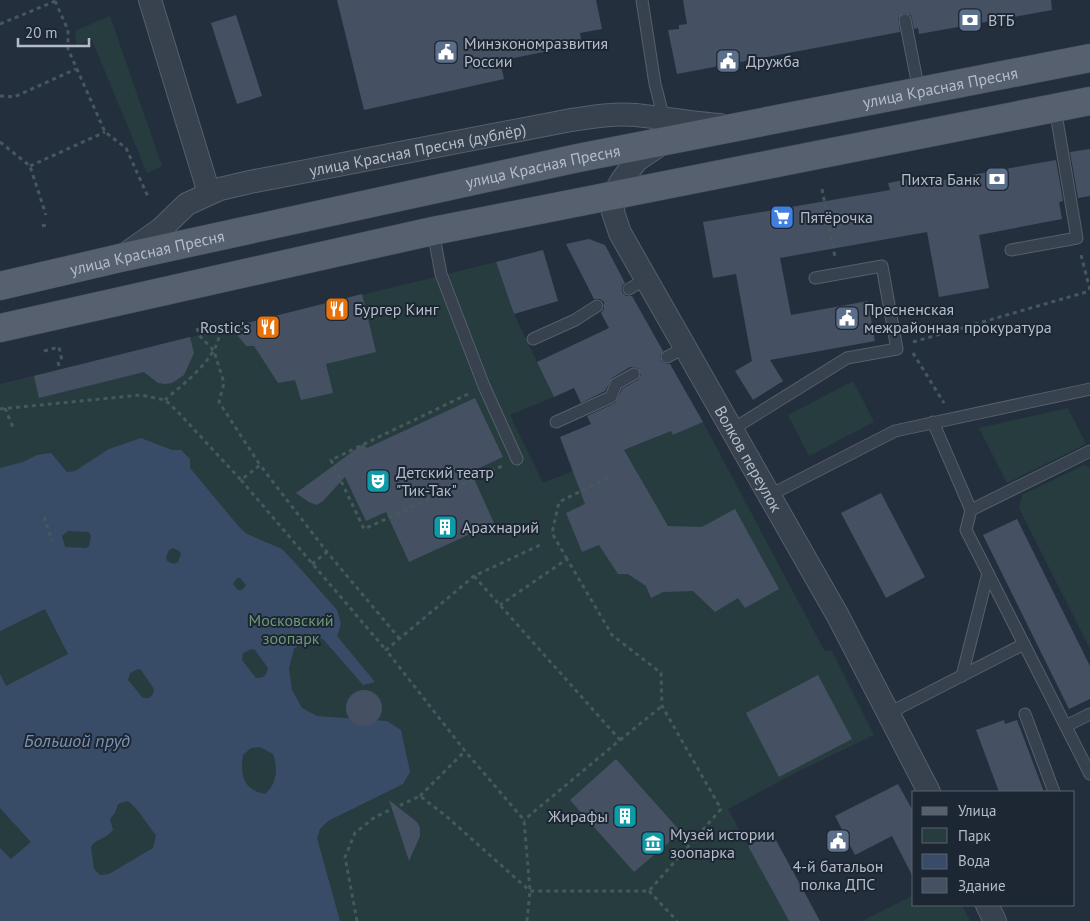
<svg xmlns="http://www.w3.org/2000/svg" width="1090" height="921" font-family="'PT Sans',sans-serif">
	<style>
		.green { fill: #263c3f }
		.water { fill: #394c67; fill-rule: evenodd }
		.building { fill: #455162 }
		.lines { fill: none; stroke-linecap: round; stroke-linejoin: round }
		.lane-casing { stroke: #565f6c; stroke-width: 13 }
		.street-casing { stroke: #565f6c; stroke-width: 24 }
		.primary-casing { stroke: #414a57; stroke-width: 29 }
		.path { stroke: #44595c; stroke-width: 3; stroke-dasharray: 4 4; stroke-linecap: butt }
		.lane { stroke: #38414e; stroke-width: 11 }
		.street { stroke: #38414e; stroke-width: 22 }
		.primary { stroke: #56606e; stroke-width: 28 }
		.labels { text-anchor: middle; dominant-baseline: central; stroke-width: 4; stroke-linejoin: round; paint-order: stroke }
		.poi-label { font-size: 16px; fill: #b4bcc9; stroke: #1d2633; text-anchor: start }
		.street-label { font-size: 16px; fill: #b4bcc9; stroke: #1d2633 }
		.park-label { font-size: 16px; fill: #6b9a76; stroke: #1d2633 }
		.water-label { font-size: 18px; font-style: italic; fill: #7c92b1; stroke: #1d2633 }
	</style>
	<rect width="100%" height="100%" fill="#242f3e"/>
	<g class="green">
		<polygon points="110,16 162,166 147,173 92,40 76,46 75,31"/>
		<polygon points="496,262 514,314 554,397 510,415 543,483 659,436 667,422 673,435 703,422 824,650 832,651 874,735 799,771 728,809 789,921 0,921 0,384"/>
		<polygon points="853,381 874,422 809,456 788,415"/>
		<polygon points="1068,408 1086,444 1007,483 979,428"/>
		<polygon points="1084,465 1090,468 1090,649 1019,508 1022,495"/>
		<polygon points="914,895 914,905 962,905 970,921 862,921"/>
	</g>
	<path class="water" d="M141 438 172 450H181L190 459V468L240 528 247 534 282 549 298 566 337 610 341 624 337 636 375 682 363 685 323 639 309 636 294 649 289 668 292 690 302 708 317 716 387 721 401 730 410 772 403 784 328 821 320 829 317 838 340 921H0V848L11 859 31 842 0 808V674L6 686 68 654 45 609 0 631V468L23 462 37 455 51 453 67 472 75 471 109 449ZM68 531 89 532 91 536 89 546 86 548 65 547 62 536ZM173 548 179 551 181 554 178 562 174 564 167 561 166 557 169 550ZM237 578H240L246 585 242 590H238L233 584ZM251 649 255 650 268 668C266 676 264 678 256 678L242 660 243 653ZM138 669 141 670 154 689 153 694 149 698H143L128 680 130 673ZM260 747 273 754C278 769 277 784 265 794 243 790 240 775 243 755L251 748ZM127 801C137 806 148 826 156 835L153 848 109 874 100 875 94 869 91 847C97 837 104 841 113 830L110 819 115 813 118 804Z"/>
	<g class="building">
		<polygon points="337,0 596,0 602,29 580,33 582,44 500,61 504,79 364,110"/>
		<polygon points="683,0 1051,0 1052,10 919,34 918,28 914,29 911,15 904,13 898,18 900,32 677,74 668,30 679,29 679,25 687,24"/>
		<polygon points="236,15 262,96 237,104 211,23"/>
		<polygon points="1090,149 1090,196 1078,198 1070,152"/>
		<polygon points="1056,160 1063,201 1059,202 1062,219 979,235 989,288 939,297 927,232 780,258 791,315 868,301 875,341 770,360 783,381 753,400 735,371 752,361 736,274 713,278 703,222 890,190 888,183 920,177 921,184"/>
		<polygon points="589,239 605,245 625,283 622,286 622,292 626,296 632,296 663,351 660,356 661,361 666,364 670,364 703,422 673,435 671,431 624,450 668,526 702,527 735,509 779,589 745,608 738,598 715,612 693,591 663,592 651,598 646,586 628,574 618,574 599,545 582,552 566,513 585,504 560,437 591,424 587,416 615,403 622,389 638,380 641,375 638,368 630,367 612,378 605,391 581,403 574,388 554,397 537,362 609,328 601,313 604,309 604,302 600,299 594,299 566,244"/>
		<polygon points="543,250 558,301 514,314 496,262"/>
		<polygon points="362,294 376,352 326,364 333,393 301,400 295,380 278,383 254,346 246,346 231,327"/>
		<polygon points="190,337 194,353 184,375 172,383 165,384 158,383 144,372 39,398 34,376"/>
		<polygon points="475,398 503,457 471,472 494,523 409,562 386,512 366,521 345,477 323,501 317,505 309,502 296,493 363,444 367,448"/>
		<polygon points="881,493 925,577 886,598 841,513"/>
		<polygon points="1017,519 1090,666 1090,699 1069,709 983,535"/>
		<polygon points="818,675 852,739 779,777 746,713"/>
		<circle cx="364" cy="708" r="18"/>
		<polygon points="1004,720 1005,724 1017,720 1044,792 999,792 976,730"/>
		<polygon points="616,759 681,832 634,872 570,800"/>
		<polygon points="898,784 914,813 914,879 892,836 855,855 835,816"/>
		<polygon points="389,800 417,822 420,828 420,836 409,861"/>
		<polygon points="772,833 820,921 789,921 748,846"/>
	</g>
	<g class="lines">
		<g class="lane-casing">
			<g id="lane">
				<polyline points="642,0 655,84 664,119"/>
				<polyline points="905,20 919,91"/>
				<polyline points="433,231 441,274 484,386 517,459"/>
				<polyline points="1011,250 1077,238 1055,108"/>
				<polyline points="629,289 646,279"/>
				<polyline points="533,339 575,320 597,306"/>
				<polyline points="667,357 686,347"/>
				<polyline points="556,422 611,397 616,384 634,374"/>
				<polyline points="933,422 971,510"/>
				<polyline points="733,429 847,358 897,349 882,266 815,278"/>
				<polyline points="1090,451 971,510 966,530 1090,774"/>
				<polyline points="770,495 895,431 1090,389"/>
				<polyline points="962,676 988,573"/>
				<polyline points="889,713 1024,644"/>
				<polyline points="1025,714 1054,792"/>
				<polyline points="1066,726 1090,714"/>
			</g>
		</g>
		<g class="street-casing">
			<g id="street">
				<polyline points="150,0 209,193"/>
				<path id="s1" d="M661 144 637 160 622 180 614 194 613 212 620 233 838 616 929 792"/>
				<path id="s2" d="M124 255 161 229 187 204 220 189 250 182 571 120C592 117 614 113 636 115 664 118 691 123 720 125"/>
				<polyline points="987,905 995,921"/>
			</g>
		</g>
		<g class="primary-casing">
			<g id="primary">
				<path id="s3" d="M0 286 120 258 578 158 1090 58"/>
				<polyline points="0,328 433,231 1090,101"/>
			</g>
		</g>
		<g class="path">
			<polyline points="55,1 68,30 68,49 105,132 126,148 149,199"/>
			<polyline points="0,24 58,0"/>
			<polyline points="0,96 14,97 76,69"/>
			<polyline points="0,142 30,166 46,215"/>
			<polyline points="30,166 105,132"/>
			<polyline points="822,189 835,257"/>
			<polyline points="42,226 49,224"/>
			<polyline points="1081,255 1090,290"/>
			<polyline points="197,328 199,335 214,351 224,383 219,402 260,465"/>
			<polyline points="913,342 1090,291"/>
			<polyline points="44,351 59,347 62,361"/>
			<polyline points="913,353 944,403"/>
			<polyline points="58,362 60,370"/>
			<polyline points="468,394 331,460 364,529 502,466"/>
			<path d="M165 400C184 383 227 352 218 324"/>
			<polyline points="5,408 14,430"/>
			<polyline points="0,409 141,395 165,400 176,410 241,480 260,465 327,552 399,638"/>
			<polyline points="241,480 386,650"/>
			<polyline points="44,517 52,541"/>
			<polyline points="567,559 552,533 559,502 611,476"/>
			<polyline points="312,564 327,552"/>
			<polyline points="474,576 620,740 524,820"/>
			<polyline points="620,740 662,706"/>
			<polyline points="420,796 465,751"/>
			<polyline points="649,891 677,921"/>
			<polyline points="357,921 345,857 355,833 375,817 420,796 446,816 530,891 649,891 721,809 662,706 661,673 612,635 567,559 500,605"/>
			<polyline points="527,921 530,891 524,820 465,751 386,650 474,576 540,545"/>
		</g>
		<use href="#lane" class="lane"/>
		<use href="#street" class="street"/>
		<use href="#primary" class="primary"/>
	</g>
	<defs>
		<g id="bank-square" transform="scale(1.25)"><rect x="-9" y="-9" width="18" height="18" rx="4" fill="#5c6f8a" stroke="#1d2633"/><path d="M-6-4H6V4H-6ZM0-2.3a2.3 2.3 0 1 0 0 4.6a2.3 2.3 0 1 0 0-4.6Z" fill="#fff"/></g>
		<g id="civic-square" transform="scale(1.25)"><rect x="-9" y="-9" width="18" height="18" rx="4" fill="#5c6f8a" stroke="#1d2633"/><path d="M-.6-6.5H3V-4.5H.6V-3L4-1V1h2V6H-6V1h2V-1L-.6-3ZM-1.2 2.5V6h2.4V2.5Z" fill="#fff"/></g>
		<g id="supermarket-square" transform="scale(1.25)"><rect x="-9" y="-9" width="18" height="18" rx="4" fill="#3f7fe0" stroke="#1d2633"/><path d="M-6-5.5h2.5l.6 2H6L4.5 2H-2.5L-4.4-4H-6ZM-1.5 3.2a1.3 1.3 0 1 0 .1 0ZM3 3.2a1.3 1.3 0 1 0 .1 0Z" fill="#fff"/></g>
		<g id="restaurant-square" transform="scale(1.25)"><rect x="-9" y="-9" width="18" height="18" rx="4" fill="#e8710a" stroke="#1d2633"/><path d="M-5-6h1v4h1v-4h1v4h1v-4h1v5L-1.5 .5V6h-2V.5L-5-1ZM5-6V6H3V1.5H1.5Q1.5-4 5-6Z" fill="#fff"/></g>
		<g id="theatre-square" transform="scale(1.25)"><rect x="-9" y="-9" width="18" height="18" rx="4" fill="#0f9aa8" stroke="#1d2633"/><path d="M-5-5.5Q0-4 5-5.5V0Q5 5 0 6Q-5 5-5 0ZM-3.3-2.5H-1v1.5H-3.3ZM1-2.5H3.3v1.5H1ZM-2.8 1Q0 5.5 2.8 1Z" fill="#fff"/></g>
		<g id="building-square" transform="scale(1.25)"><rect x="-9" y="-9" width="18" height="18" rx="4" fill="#0f9aa8" stroke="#1d2633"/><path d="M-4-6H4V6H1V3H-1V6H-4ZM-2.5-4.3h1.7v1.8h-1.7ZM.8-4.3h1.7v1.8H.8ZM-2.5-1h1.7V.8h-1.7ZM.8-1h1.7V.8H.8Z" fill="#fff"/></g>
		<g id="museum-square" transform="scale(1.25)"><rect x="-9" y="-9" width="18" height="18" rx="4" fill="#0f9aa8" stroke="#1d2633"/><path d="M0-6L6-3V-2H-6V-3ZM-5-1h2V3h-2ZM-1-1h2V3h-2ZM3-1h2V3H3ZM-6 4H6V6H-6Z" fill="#fff"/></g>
	</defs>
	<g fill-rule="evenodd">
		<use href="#bank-square" x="970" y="20"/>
		<use href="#civic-square" x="446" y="52"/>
		<use href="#civic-square" x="728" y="61"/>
		<use href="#bank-square" x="997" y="179"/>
		<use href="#supermarket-square" x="782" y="217"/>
		<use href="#restaurant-square" x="337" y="309"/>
		<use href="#civic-square" x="847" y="318"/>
		<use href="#restaurant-square" x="268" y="327"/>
		<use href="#theatre-square" x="378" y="481"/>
		<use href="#building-square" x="445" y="527"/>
		<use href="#building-square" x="625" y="816"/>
		<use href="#civic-square" x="838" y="841"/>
		<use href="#museum-square" x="653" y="843"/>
	</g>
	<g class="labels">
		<g class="poi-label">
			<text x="988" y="20">ВТБ</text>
			<text x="464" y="43">Минэкономразвития<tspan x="464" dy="18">России</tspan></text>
			<text x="746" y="61">Дружба</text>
			<text x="980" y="179" text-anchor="end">Пихта Банк</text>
			<text x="800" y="217">Пятёрочка</text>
			<text x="354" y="309">Бургер Кинг</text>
			<text x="864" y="309">Пресненская<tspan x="864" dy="18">межрайонная прокуратура</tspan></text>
			<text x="250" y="327" text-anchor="end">Rostic's</text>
			<text x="396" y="472">Детский театр<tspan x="396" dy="18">"Тик-Так"</tspan></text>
			<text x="462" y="527">Арахнарий</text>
			<text x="608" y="816" text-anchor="end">Жирафы</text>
			<text x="670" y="834">Музей истории<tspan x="670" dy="18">зоопарка</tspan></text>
			<text x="838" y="866" text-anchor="middle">4-й батальон<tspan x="838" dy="18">полка ДПС</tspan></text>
		</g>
		<g class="street-label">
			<text stroke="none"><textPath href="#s3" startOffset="961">улица Красная Пресня</textPath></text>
			<text stroke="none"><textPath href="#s2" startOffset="319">улица Красная Пресня (дублёр)</textPath></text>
			<text stroke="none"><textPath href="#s3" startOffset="556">улица Красная Пресня</textPath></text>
			<text stroke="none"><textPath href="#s3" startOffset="151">улица Красная Пресня</textPath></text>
			<text stroke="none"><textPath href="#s1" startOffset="370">Волков переулок</textPath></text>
		</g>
		<g class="park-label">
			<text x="291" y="620">Московский<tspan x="291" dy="18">зоопарк</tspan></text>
		</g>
		<g class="water-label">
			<text x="77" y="740">Большой пруд</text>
		</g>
	</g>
	<rect x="912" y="791" width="162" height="115" fill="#1d2633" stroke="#59626f"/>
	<rect x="922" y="807" width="25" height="8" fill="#56606e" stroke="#59626f"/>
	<text x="958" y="816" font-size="15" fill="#b4bcc9">Улица</text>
	<rect x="922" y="828" width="25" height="15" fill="#263c3f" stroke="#59626f"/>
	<text x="958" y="841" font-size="15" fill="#b4bcc9">Парк</text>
	<rect x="922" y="854" width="25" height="15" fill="#394c67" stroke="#59626f"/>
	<text x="958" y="866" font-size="15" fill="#b4bcc9">Вода</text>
	<rect x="922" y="878" width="25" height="15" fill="#455162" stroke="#59626f"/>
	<text x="958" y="891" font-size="15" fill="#b4bcc9">Здание</text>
	<path d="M18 38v8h71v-8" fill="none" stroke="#b4bcc9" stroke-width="2.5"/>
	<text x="25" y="38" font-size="15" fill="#b4bcc9" stroke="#1d2633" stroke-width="4" paint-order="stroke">20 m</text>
</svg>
